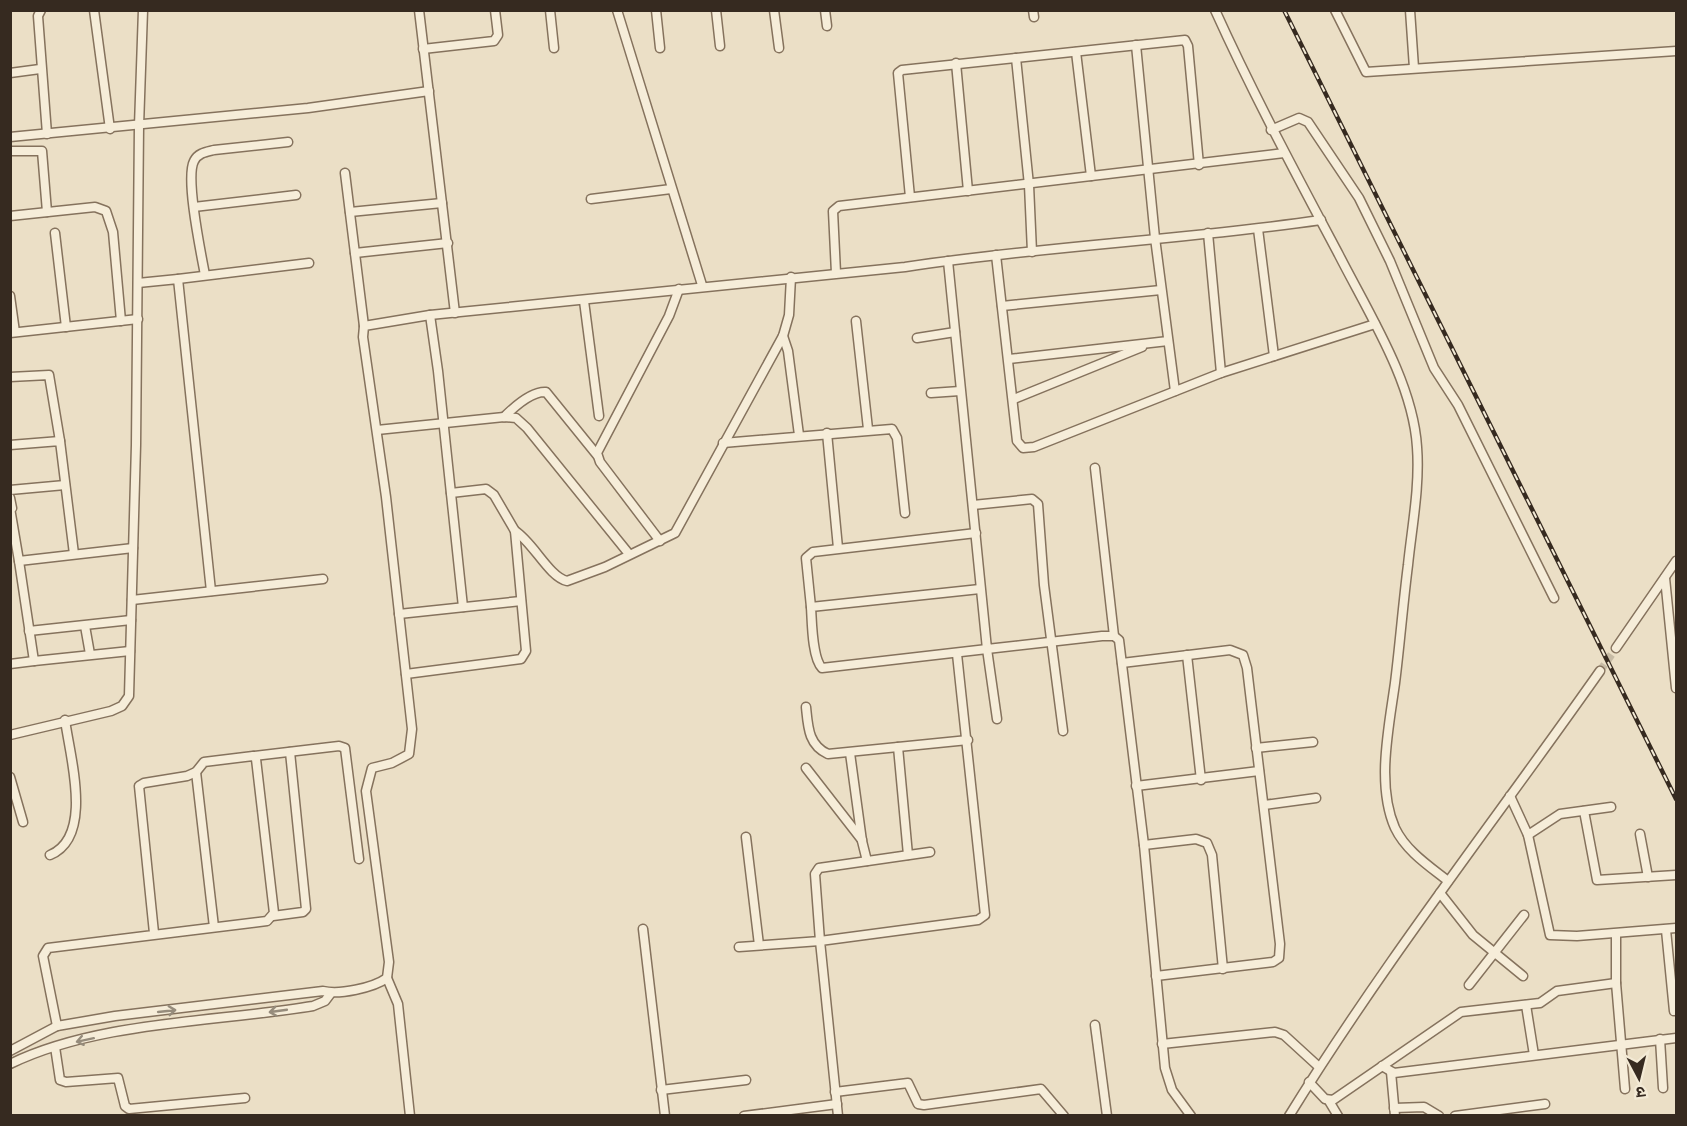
<svg xmlns="http://www.w3.org/2000/svg" width="1687" height="1126" font-family="'PT Serif','Noto Sans Devanagari',serif">
	<style>
		.lines { fill: none; stroke-linecap: round; stroke-linejoin: round }
		.minor-tunnel { stroke: #c7bba5; stroke-width: 8; stroke-dasharray: 8 4; stroke-linecap: butt }
		.minor-casing { stroke: #85725d; stroke-width: 11 }
		.minor { stroke: #f6edd9; stroke-width: 8 }
		.rail-casing { stroke: #362a20; stroke-width: 4.5 }
		.rail { stroke: #f3ead5; stroke-width: 2; stroke-dasharray: 7; stroke-linecap: butt }
		.oneway { stroke: #968c7c }
	</style>
	<rect width="100%" height="100%" fill="#ebdfc6"/>
	<g class="lines">
		<polyline class="minor-tunnel" points="1600,671 1616,648"/>
		<g class="minor-casing">
			<g id="minor">
				<polyline points="41,10 38,16 47,134"/>
				<polyline points="94,10 110,129"/>
				<polyline points="419,10 455,313"/>
				<polyline points="550,10 554,48"/>
				<polyline points="617,10 702,285"/>
				<polyline points="656,10 660,48"/>
				<polyline points="716,10 720,46"/>
				<polyline points="774,10 779,48"/>
				<polyline points="825,10 827,26"/>
				<polyline points="1033,10 1034,17"/>
				<path d="M1215 10C1253 94 1296 174 1339 255 1368 312 1413 382 1417 447 1420 486 1412 526 1408 565 1403 604 1400 643 1395 683 1389 727 1376 785 1395 828 1406 851 1429 866 1448 881"/>
				<polyline points="1335,10 1366,72 1676,51"/>
				<polyline points="1410,10 1414,68"/>
				<polyline points="1136,45 1155,238 1175,391"/>
				<polyline points="423,49 494,41 498,35 495,10"/>
				<polyline points="1076,52 1091,176"/>
				<polyline points="1016,58 1029,185 1032,252"/>
				<polyline points="956,63 968,191"/>
				<polyline points="10,73 40,69"/>
				<polyline points="1271,130 1299,118 1308,122 1359,198 1390,261 1434,368 1458,405 1554,598"/>
				<polyline points="10,137 308,108 429,91"/>
				<polyline points="10,151 42,151 47,212"/>
				<polyline points="345,173 364,326"/>
				<polyline points="910,197 898,73 902,70 1185,40 1188,46 1199,165"/>
				<polyline points="591,199 671,189"/>
				<polyline points="194,207 296,195"/>
				<polyline points="350,212 442,203"/>
				<polyline points="10,216 95,207 106,211 113,232 121,321"/>
				<polyline points="1258,229 1274,356"/>
				<polyline points="55,233 66,327"/>
				<polyline points="1208,233 1221,373"/>
				<polyline points="355,253 448,243"/>
				<polyline points="996,255 1017,441 1023,448 1034,447 1221,373 1375,324"/>
				<polyline points="948,261 987,649 1102,636 1114,636 1119,640 1144,845 1165,1068 1172,1090 1191,1116"/>
				<polyline points="836,273 833,211 839,206 1284,153"/>
				<path d="M205 275C201 253 185 178 194 161 198 153 206 152 214 150L288 142"/>
				<polyline points="178,279 309,263"/>
				<polyline points="138,283 178,279 211,591"/>
				<polyline points="10,296 15,332"/>
				<polyline points="584,301 599,416"/>
				<polyline points="1002,306 1161,290"/>
				<polyline points="430,315 438,371 463,607"/>
				<polyline points="856,321 868,429"/>
				<polyline points="10,333 138,319"/>
				<polyline points="783,336 788,351 799,435"/>
				<polyline points="917,338 955,332"/>
				<polyline points="1009,359 1168,341"/>
				<polyline points="10,377 49,375 60,441"/>
				<polyline points="931,393 960,391"/>
				<polyline points="1014,399 1142,347"/>
				<path d="M504 417C514 407 532 391 546 392L597 455"/>
				<polyline points="377,430 504,417 516,418 527,428 629,554"/>
				<polyline points="827,433 838,548"/>
				<polyline points="723,443 892,429 897,438 905,513"/>
				<polyline points="10,445 60,441 74,554"/>
				<polyline points="1095,468 1114,636"/>
				<polyline points="10,490 65,485"/>
				<polyline points="10,498 12,508"/>
				<polyline points="973,505 1032,499 1038,504 1044,585 1063,731"/>
				<polyline points="10,508 19,561 133,548"/>
				<path d="M515 531C533 542 549 577 567 581L605 567 675 533 783 336 789 315 791 277"/>
				<polyline points="660,541 600,462 597,453 669,316 679,289"/>
				<polyline points="19,561 34,661 130,651"/>
				<polyline points="1665,578 1676,688"/>
				<path d="M980 589 811 607C812 622 812 658 822 668L987 649 997 719"/>
				<polyline points="132,600 323,579"/>
				<polyline points="811,607 806,558 813,552 976,533"/>
				<polyline points="399,614 521,601"/>
				<polyline points="85,626 90,654"/>
				<polyline points="29,631 131,620"/>
				<polyline points="1616,648 1676,561"/>
				<polyline points="1187,655 1201,780"/>
				<polyline points="1122,663 1230,650 1243,655 1247,668 1280,944 1279,958 1273,962 1156,976"/>
				<polyline points="10,664 34,661"/>
				<polyline points="406,674 521,659 526,651 515,531 494,495 486,489 451,493"/>
				<path d="M806 707C808 726 808 745 828 754L968 740"/>
				<polyline points="10,735 111,711 122,706 129,696 136,445 139,126 143,10"/>
				<polyline points="898,747 908,855"/>
				<polyline points="1256,748 1313,742"/>
				<polyline points="850,753 862,841 867,861"/>
				<polyline points="254,756 339,746 345,748 359,859"/>
				<polyline points="806,768 862,840"/>
				<polyline points="196,772 214,927"/>
				<polyline points="10,777 23,822"/>
				<polyline points="1136,786 1259,771"/>
				<polyline points="1510,796 1528,835 1560,814 1611,807"/>
				<polyline points="1264,805 1316,798"/>
				<polyline points="1584,811 1597,880 1676,875"/>
				<polyline points="1640,834 1648,877"/>
				<polyline points="1528,835 1550,935 1577,936 1676,928"/>
				<polyline points="746,837 759,945"/>
				<polyline points="1144,845 1196,839 1207,843 1212,855 1223,969"/>
				<path d="M50 855C94 837 70 757 65 720"/>
				<polyline points="1440,893 1473,935 1523,976"/>
				<polyline points="273,916 303,912 306,909 290,752"/>
				<polyline points="643,929 665,1116"/>
				<polyline points="1666,930 1674,1011"/>
				<polyline points="1616,934 1616,983 1625,1089"/>
				<polyline points="739,947 820,941 815,874 819,868 930,852"/>
				<polyline points="387,978 398,1004 410,1116"/>
				<polyline points="1469,985 1524,915"/>
				<polyline points="1526,1005 1534,1055"/>
				<polyline points="1095,1025 1107,1116"/>
				<polyline points="57,1026 43,956 48,948 267,921 274,913 256,759 253,756 204,762 196,772 187,776 144,783 139,786 154,933"/>
				<polyline points="1660,1039 1663,1088"/>
				<polyline points="1162,1044 1275,1032 1284,1035 1319,1067"/>
				<polyline points="55,1047 60,1080 66,1082 118,1078 125,1106 129,1109 245,1098"/>
				<path d="M10 1051 57 1026 115 1016 323 991C339 995 373 988 387 978L389 962 366 791 372 768 392 763 409 754 412 729 386 497 363 337 364 326 430 315 905 267C1043 246 1183 240 1321 220"/>
				<path d="M10 1064C98 1021 218 1022 313 1006L325 1001 331 993"/>
				<polyline points="1382,1066 1394,1073 1402,1072 1676,1038"/>
				<polyline points="1391,1072 1395,1116"/>
				<polyline points="1309,1082 1325,1099 1333,1100 1461,1012 1540,1003 1557,991 1616,983"/>
				<polyline points="661,1090 746,1080"/>
				<polyline points="835,1092 908,1083 918,1104 924,1105 1041,1089 1064,1116"/>
				<polyline points="1329,1101 1338,1116"/>
				<polyline points="1394,1108 1424,1107 1439,1116"/>
				<polyline points="744,1116 837,1104"/>
				<polyline points="838,1116 820,941 978,920 985,915 957,654"/>
				<path d="M1289 1116C1384 962 1496 819 1600 671"/>
				<polyline points="1455,1116 1545,1104"/>
			</g>
		</g>
		<use href="#minor" class="minor"/>
		<g class="rail-casing">
			<polyline id="rail" points="1284,10 1676,799"/>
		</g>
		<use href="#rail" class="rail"/>
	</g>
	<defs><path id="oneway-shaft" d="M-6 0H5M1.5-3L5.5 0L1.5 3" fill="none" stroke-width="1.6" stroke-linecap="round" stroke-linejoin="round" transform="scale(1.5)"/></defs>
	<g class="oneway">
		<use href="#oneway-shaft" transform="translate(167 1011) rotate(-6)"/>
		<use href="#oneway-shaft" transform="translate(278 1011) rotate(172)"/>
		<use href="#oneway-shaft" transform="translate(85 1040) rotate(168)"/>
	</g>
	<rect width="1687" height="1126" fill="none" stroke="#362a20" stroke-width="24"/>
	<g transform="translate(1639 1078) rotate(173)" stroke="#f3ead5" stroke-width="4.5" paint-order="stroke">
	<path d="M0-4.5L10 22L0 15L-10 22Z" fill="#362a20"/>
	<text y="-9" font-size="16" font-weight="bold" text-anchor="middle" fill="#362a20">उ</text>
	</g>
</svg>
